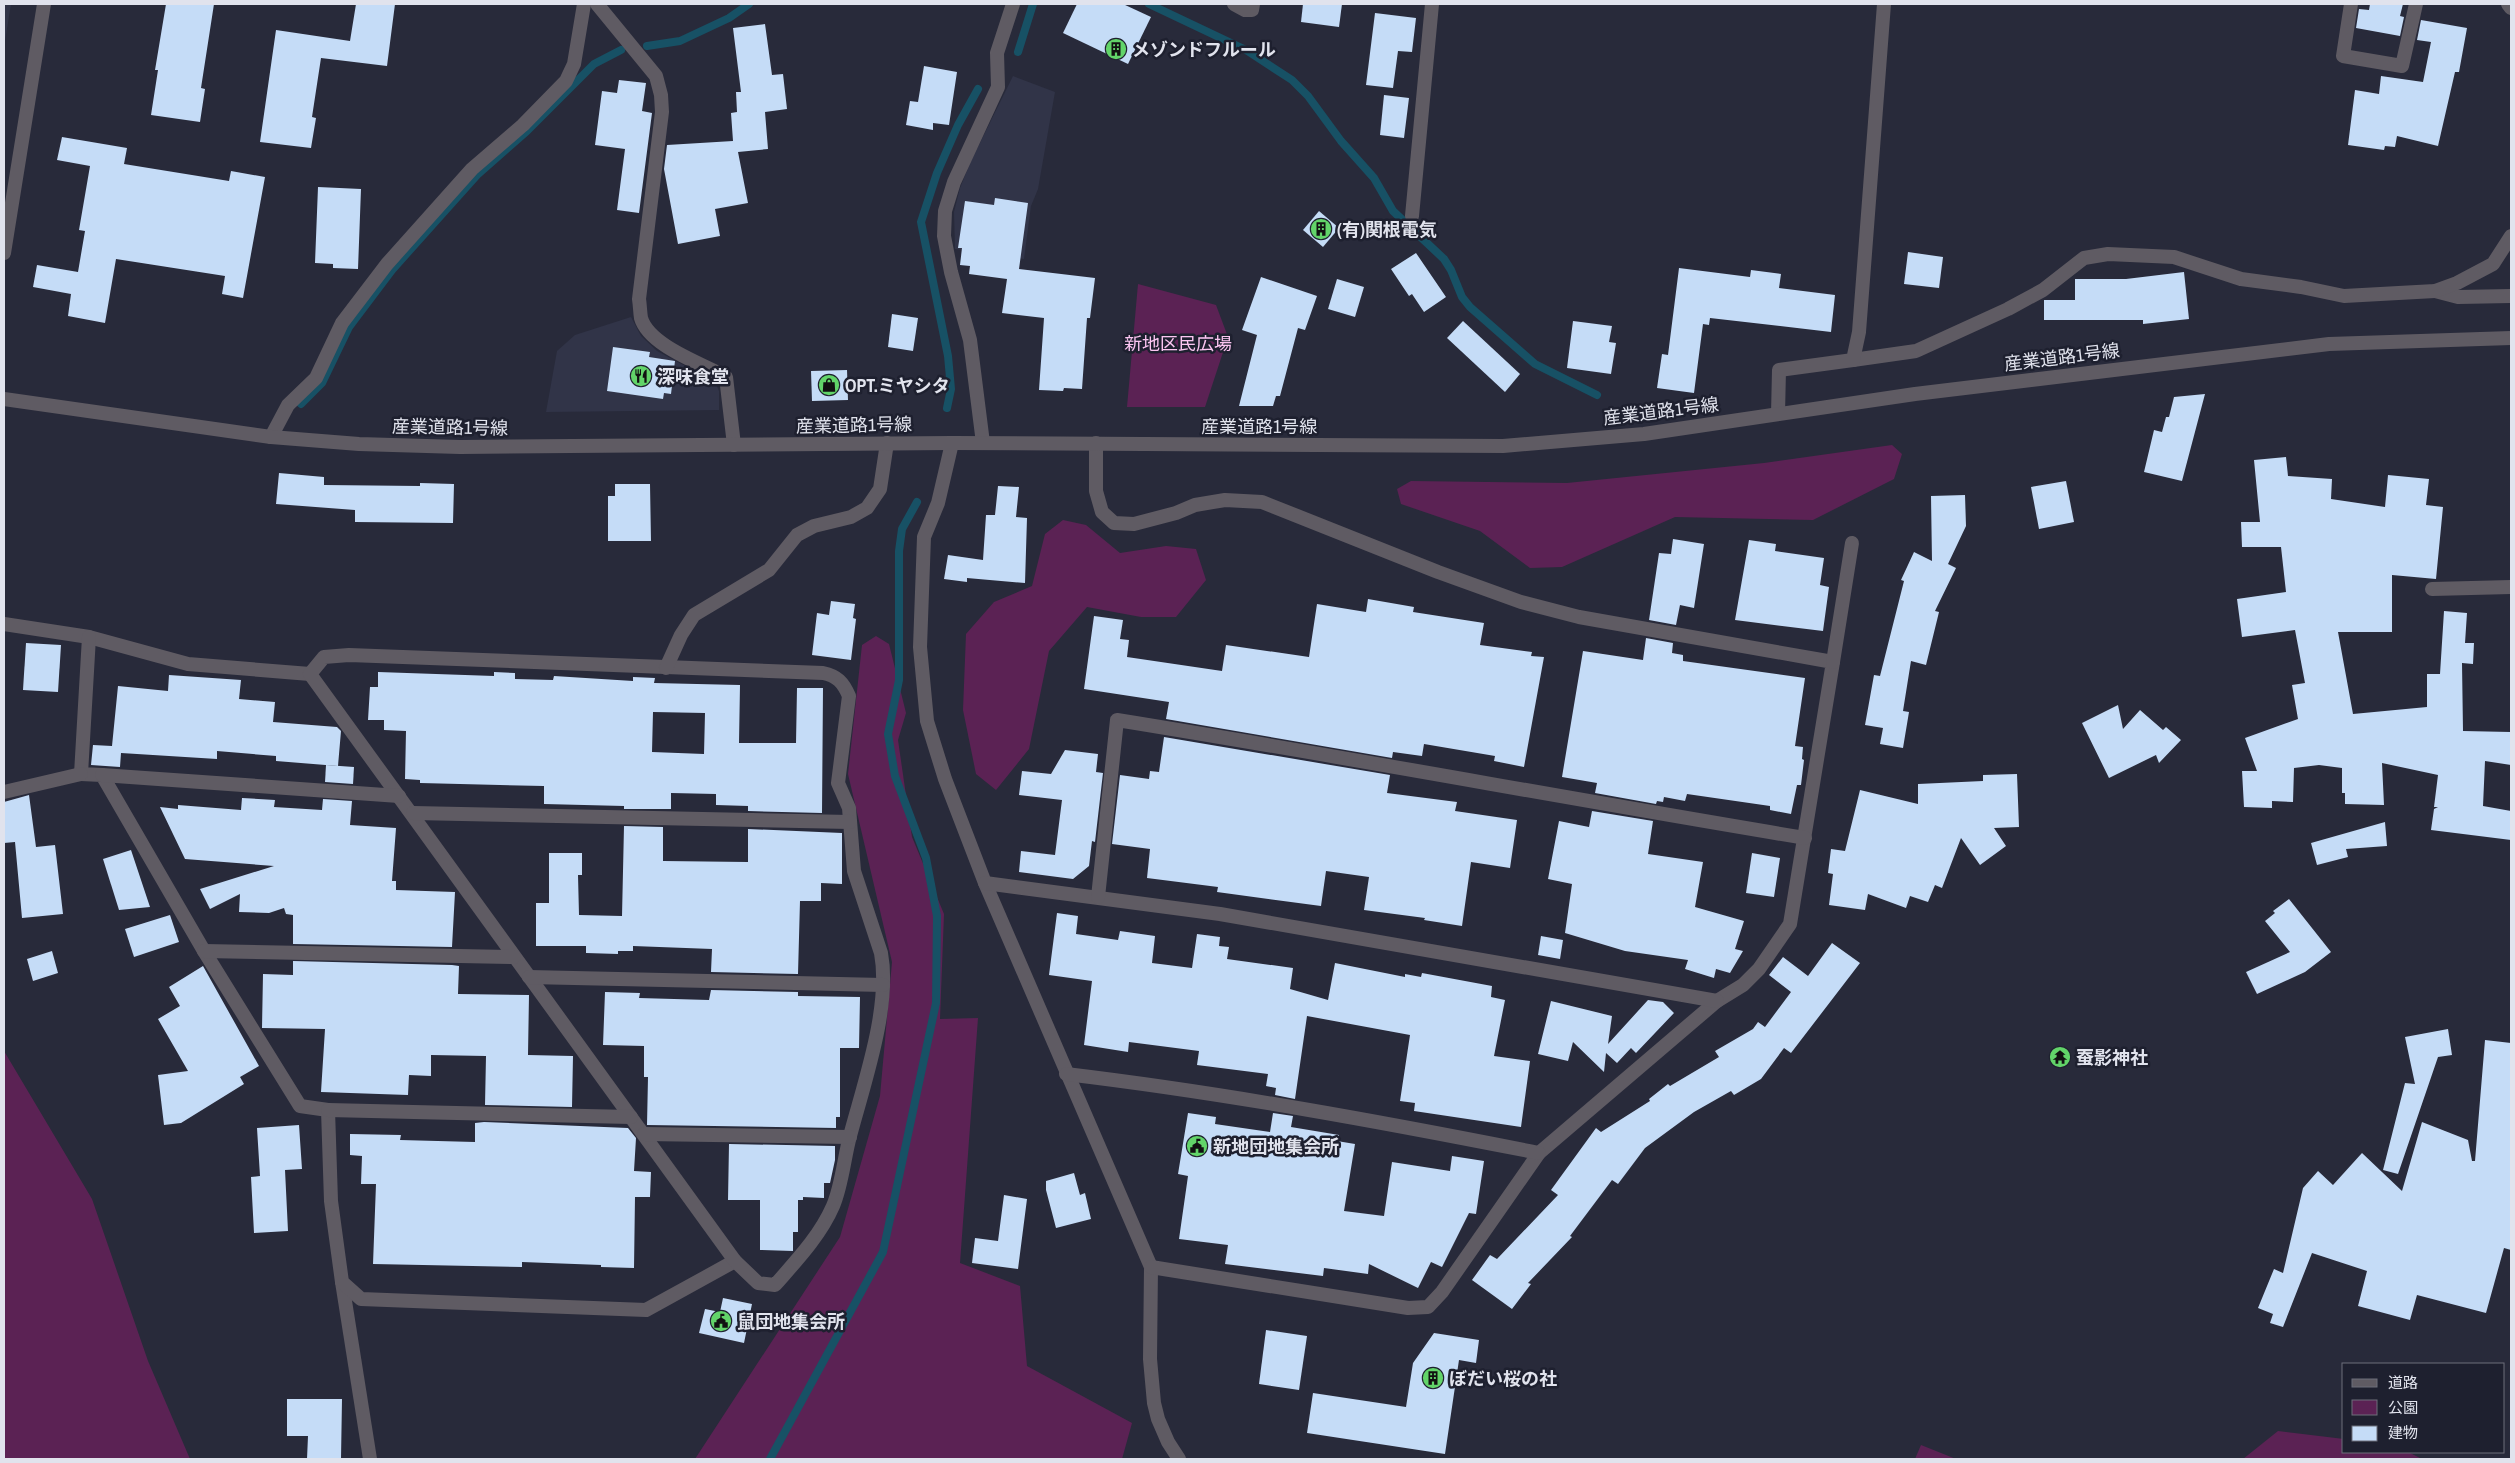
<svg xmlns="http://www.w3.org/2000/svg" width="2515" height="1463" font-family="'Archivo Narrow','Noto Sans JP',sans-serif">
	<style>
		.built { fill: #313448 }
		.green { fill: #5b2254 }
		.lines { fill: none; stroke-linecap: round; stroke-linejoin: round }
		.stream { stroke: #175165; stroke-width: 8 }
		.building { fill: #c5dcf7; fill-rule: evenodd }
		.service { stroke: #5f5b63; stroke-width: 14 }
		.minor { stroke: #5f5b63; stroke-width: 14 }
		.tertiary { stroke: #5f5b63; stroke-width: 14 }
		.labels { text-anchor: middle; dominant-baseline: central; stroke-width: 5; stroke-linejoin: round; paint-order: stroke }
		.poi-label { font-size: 18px; font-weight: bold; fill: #e1e3ed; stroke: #1e202f; text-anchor: start }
		.park-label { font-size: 18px; fill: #fbc5f1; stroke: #1e202f }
		.street-label { font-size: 18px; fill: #e1e3ed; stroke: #1e202f }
	</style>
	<rect width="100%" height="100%" fill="#282a3a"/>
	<g class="built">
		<polygon points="4,4 11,4 4,47"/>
		<polygon points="1013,76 1055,92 1038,189 1031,206 1024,259 955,249 954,212 960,188 970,163"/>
		<polygon points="631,317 641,336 657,351 715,382 719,391 719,410 546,412 557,351 575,335"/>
	</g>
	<g class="green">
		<polygon points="1138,284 1216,305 1228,337 1205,407 1127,407"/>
		<polygon points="1892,445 1902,454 1894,479 1813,520 1675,517 1562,567 1530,568 1480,531 1401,504 1397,489 1411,481 1567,483 1764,463"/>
		<polygon points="1063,520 1086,525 1120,553 1166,546 1196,549 1206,580 1176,617 1141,617 1087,607 1049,651 1029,749 996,790 976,774 963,710 966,634 994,602 1032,586 1045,534"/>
		<polygon points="876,636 889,644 906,713 898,740 912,837 944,914 940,1019 978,1018 960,1263 1020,1286 1027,1366 1132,1423 1122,1459 695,1459 840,1237 880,1096 892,962 848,774 862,645"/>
		<polygon points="4,1051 92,1199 148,1361 190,1459 4,1459"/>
		<polygon points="2278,1431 2344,1439 2344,1452 2408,1452 2422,1459 2243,1459"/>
		<polygon points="1921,1445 1956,1459 1915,1459"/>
	</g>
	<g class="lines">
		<g class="stream">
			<polyline points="1149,4 1246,50 1292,80 1308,96 1341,141 1374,178 1393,211 1444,259 1451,270 1462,297 1470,307 1535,364 1597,395"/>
			<polyline points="647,46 680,41 729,18 749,4"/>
			<polyline points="1018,52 1033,4"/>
			<polyline points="301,404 322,383 349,327 392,270 477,175 527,131 594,64 621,50"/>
			<polyline points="947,408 951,389 948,356 921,222 937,173 958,125 978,89"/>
			<polyline points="770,1459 883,1252 936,1003 937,916 926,858 895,776 888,734 899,680 899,551 902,529 917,502"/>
		</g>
	</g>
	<g class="building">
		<polygon points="166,4 214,4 201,88 205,89 200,122 151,115 158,70 155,70"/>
		<polygon points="356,4 395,4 387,66 321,58 312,117 316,118 311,148 260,142 276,30 350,41"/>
		<polygon points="1077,4 1123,4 1151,17 1128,64 1063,33"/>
		<polygon points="1303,4 1342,4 1339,27 1301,22"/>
		<polygon points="2370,4 2403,4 2400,16 2404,17 2400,36 2356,28 2359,9 2369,10"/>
		<polygon points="1375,13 1416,18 1412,52 1398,51 1393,88 1366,85"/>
		<polygon points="2421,20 2467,28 2459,72 2455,72 2438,146 2397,136 2395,147 2385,146 2384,150 2348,145 2355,90 2379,94 2381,76 2423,82 2431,42 2417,40"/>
		<polygon points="765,24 772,75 783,74 787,109 765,112 768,149 738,152 748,203 715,209 720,236 678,244 664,169 667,145 733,141 731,113 737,112 736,92 741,92 733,28"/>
		<polygon points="924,66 957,72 949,125 933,123 933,130 906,125 910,101 918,102"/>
		<polygon points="619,80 646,83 642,111 652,113 639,213 617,210 625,149 595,145 602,91 617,93"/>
		<polygon points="1384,95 1409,98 1404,138 1380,135"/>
		<polygon points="62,137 127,148 124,164 229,181 231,171 265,177 243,298 222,294 225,276 116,259 105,323 68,316 71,294 33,287 37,265 78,272 85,231 79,230 90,166 57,160"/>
		<polygon points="318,187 361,189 358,269 333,268 333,264 315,263"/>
		<polygon points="995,198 1028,203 1019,269 1095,278 1090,318 1087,318 1082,389 1064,388 1063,391 1039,390 1044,318 1002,313 1007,279 969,274 970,266 960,265 962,248 958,248 965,201 994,205"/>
		<polygon points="1319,211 1339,228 1323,247 1303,230"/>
		<polygon points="1908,252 1943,257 1939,288 1904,284"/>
		<polygon points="1416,253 1446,297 1424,312 1412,294 1409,296 1391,269"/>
		<polygon points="1679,268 1750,277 1751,270 1781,274 1779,288 1835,295 1831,332 1710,318 1709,325 1703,324 1694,393 1657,388 1662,354 1668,355"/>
		<polygon points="2184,272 2189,319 2143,324 2143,320 2044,320 2044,300 2075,300 2075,279 2126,279"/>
		<polygon points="1261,277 1317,296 1305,330 1298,328 1280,396 1276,396 1273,406 1239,406 1257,335 1242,330"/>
		<polygon points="1337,279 1364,287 1355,317 1328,309"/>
		<polygon points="892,314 918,318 913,351 888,347"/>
		<polygon points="1463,321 1520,374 1505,392 1447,338"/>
		<polygon points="1573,321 1612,326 1609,342 1616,343 1611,374 1567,368"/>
		<polygon points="613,347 650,352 649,357 675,361 671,394 664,393 663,399 607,391"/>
		<polygon points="847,370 848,400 812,401 811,371"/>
		<polygon points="2205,394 2182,481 2144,472 2154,430 2162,432 2166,417 2169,417 2174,397"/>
		<polygon points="2286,457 2288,476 2332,479 2331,499 2385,507 2388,475 2429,479 2426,505 2443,507 2436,579 2392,575 2392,632 2338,632 2353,714 2427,707 2427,674 2440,674 2444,611 2467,613 2465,643 2474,643 2473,664 2462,663 2463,731 2511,732 2511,765 2485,761 2483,806 2511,811 2511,840 2431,830 2434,809 2438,807 2434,807 2438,775 2382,763 2384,805 2345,804 2345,793 2342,793 2342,768 2319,765 2294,768 2293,802 2272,801 2272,808 2244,807 2242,771 2257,771 2245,738 2298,719 2292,685 2305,683 2295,630 2242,637 2237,599 2286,592 2281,547 2242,547 2241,522 2260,522 2254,460"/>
		<polygon points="279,473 324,477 324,485 420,486 420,483 454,484 453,523 355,522 355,510 276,504"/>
		<polygon points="2066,481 2074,522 2039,529 2031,487"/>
		<polygon points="615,484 650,484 651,541 608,541 608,496 615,496"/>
		<polygon points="998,486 1019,487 1016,517 1027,518 1025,583 967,578 967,582 944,579 948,555 983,560 986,515 995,515"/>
		<polygon points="1965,495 1966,526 1948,564 1956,568 1935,611 1939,612 1926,665 1911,661 1903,711 1909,712 1903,748 1880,744 1883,728 1865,725 1874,675 1880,676 1904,581 1901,580 1914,552 1932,561 1931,496"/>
		<polygon points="1673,539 1704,544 1694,608 1680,605 1676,625 1649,620 1659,553 1671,554"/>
		<polygon points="1749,540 1776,544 1775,551 1824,558 1820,585 1829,587 1823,631 1735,620"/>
		<polygon points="1368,599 1414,607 1413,612 1484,623 1480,645 1532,652 1531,656 1544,657 1524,767 1494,761 1495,756 1424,744 1422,756 1393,752 1392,758 1166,719 1169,702 1084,689 1094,616 1123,620 1120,639 1129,640 1127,657 1222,671 1226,645 1309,657 1317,604 1366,612"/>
		<polygon points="831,601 855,604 853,618 856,619 851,660 812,655 817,613 829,615"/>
		<polygon points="1646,638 1673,643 1672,653 1683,655 1683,661 1805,678 1795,746 1803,747 1802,759 1804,760 1801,785 1797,785 1791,814 1770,810 1770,806 1687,794 1685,801 1664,797 1663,802 1657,801 1656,804 1595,793 1597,783 1562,777 1583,651 1643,660"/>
		<polygon points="26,643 61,645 58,692 23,690"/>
		<path d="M378 672 494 676V672L515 673V679L553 680 554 676 633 681V677L655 678 654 683 740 685 739 743H796L797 688H823L822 813 748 811V806L716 805V794L671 793V809H624V806L544 804V786L420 783V780L405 779 406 731 384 730V720H368L370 687H378ZM653 712 705 713 704 754 652 752Z"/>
		<polygon points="169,675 241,680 239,699 275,702 273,722 337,727 341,731 338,766 276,761 276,756 217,751 217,759 121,753 120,767 91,765 93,745 112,746 118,686 168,691"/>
		<polygon points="2118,705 2123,729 2140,710 2163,730 2166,727 2181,740 2159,763 2156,755 2109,778 2082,723"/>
		<polygon points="1164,737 1390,775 1387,793 1457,802 1455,811 1517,820 1510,868 1471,862 1462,926 1424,920 1425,918 1364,910 1369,877 1326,871 1321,906 1217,892 1218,887 1147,878 1150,849 1112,844 1120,775 1149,779 1150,771 1159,772"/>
		<polygon points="1065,750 1098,754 1096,772 1103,773 1095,842 1092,841 1089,866 1073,879 1019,872 1021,851 1055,855 1062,800 1019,795 1022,771 1051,774"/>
		<polygon points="326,765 354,767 353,784 325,782"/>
		<polygon points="2017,774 2019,827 1994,828 2006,846 1980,865 1961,838 1942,888 1935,885 1928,902 1910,896 1906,908 1868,894 1865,910 1829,905 1833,874 1828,873 1831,849 1845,851 1860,790 1918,804 1918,784 1983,781 1983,775"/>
		<polygon points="29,795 36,847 55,845 63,914 22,918 15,842 4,843 4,802"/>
		<polygon points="242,798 275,800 274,807 322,810 323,799 352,801 350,825 396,828 392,881 396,881 396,890 455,892 452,947 293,944 293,915 286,914 284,908 269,913 239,912 240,894 210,909 200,889 274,866 185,859 160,807 178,809 178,805 241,810"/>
		<polygon points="1592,811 1653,821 1648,854 1703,862 1695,907 1744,921 1735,949 1743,951 1730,973 1716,969 1714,978 1685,969 1688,960 1625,951 1565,933 1572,884 1548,879 1559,821 1589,827"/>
		<polygon points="2385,822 2387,846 2346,849 2348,857 2317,865 2311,843"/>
		<polygon points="624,826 663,827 663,861 748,862 748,829 842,833 842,884 821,883 821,901 800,901 798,974 711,972 712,949 633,946 633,951 618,951 618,954 586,953 586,946 536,946 536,903 549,903 549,853 582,853 582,875 578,875 579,915 622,916"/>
		<polygon points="131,850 150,907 119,910 103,859"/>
		<polygon points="1752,853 1780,858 1774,897 1746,893"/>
		<polygon points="2289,899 2331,952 2305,972 2257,994 2246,972 2290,952 2265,921 2275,913 2273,911"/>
		<polygon points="1057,913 1078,916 1076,934 1118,940 1120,931 1155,936 1152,963 1192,968 1197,934 1220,937 1219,946 1229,947 1227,959 1293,968 1290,989 1328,1000 1335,963 1405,977 1405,974 1421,977 1422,973 1492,986 1491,997 1505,1000 1494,1056 1530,1061 1521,1127 1414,1111 1415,1103 1400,1101 1410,1035 1307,1016 1295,1099 1275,1095 1276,1088 1266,1086 1268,1074 1197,1065 1199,1051 1129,1042 1128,1052 1084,1045 1092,981 1049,975"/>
		<polygon points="170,915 179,942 134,957 125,929"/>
		<polygon points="1541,936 1563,940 1560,959 1538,955"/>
		<polygon points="1832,943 1860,963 1791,1053 1784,1048 1761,1079 1734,1095 1731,1091 1694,1112 1645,1148 1618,1184 1612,1180 1570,1236 1572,1237 1528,1283 1531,1284 1512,1309 1472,1280 1490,1255 1497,1259 1558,1195 1551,1190 1596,1128 1601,1132 1650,1101 1649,1099 1668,1084 1670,1086 1719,1057 1715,1051 1753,1029 1758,1022 1765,1027 1791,992 1769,975 1783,957 1808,976"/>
		<polygon points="52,951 58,973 33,981 27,959"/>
		<polygon points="293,961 452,965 459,966 458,994 529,995 528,1055 573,1056 572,1107 485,1105 486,1056 431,1055 431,1076 409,1075 408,1095 321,1092 325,1029 262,1028 263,974 293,975"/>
		<polygon points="203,966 259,1066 240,1077 244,1084 181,1123 164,1125 158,1075 188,1071 158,1019 180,1006 169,987"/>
		<polygon points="711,990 798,992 798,996 860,997 859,1048 840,1048 840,1117 836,1117 836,1128 647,1125 648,1077 644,1077 644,1046 603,1045 605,992 640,993 639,998 709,1000"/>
		<polygon points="1648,1000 1663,1002 1674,1013 1636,1053 1631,1048 1617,1063 1606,1053 1604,1072 1573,1042 1568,1061 1538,1054 1551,1001 1612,1016 1608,1044"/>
		<polygon points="2448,1029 2452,1055 2438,1057 2398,1174 2383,1170 2405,1083 2415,1084 2405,1037"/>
		<polygon points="2485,1040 2511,1043 2511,1250 2504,1248 2486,1313 2417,1295 2410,1320 2358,1306 2367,1271 2312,1253 2283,1327 2270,1323 2273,1314 2258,1308 2274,1269 2283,1273 2303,1188 2318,1171 2333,1185 2362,1153 2402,1191 2422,1122 2468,1140 2472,1161 2475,1161"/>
		<polygon points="1188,1113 1216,1117 1215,1124 1270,1132 1273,1113 1293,1116 1291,1127 1339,1135 1337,1141 1355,1144 1344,1211 1384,1216 1392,1162 1450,1171 1452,1156 1484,1161 1476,1214 1469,1213 1442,1267 1431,1262 1418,1288 1369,1264 1368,1274 1324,1268 1323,1276 1225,1264 1228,1245 1179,1239 1188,1176 1178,1174"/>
		<polygon points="484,1122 628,1128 636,1138 634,1171 651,1172 650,1197 635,1197 634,1268 601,1267 601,1265 522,1262 522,1267 373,1264 376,1184 361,1184 362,1156 350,1155 350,1134 401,1135 400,1140 475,1142 475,1123"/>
		<polygon points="299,1125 302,1169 285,1170 288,1231 254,1233 251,1177 260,1176 257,1128"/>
		<polygon points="729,1144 835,1146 835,1160 830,1183 824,1183 824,1198 803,1197 803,1200 798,1200 798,1232 793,1232 793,1251 760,1250 760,1200 728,1200"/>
		<polygon points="1074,1173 1080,1195 1085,1193 1091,1219 1056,1228 1046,1190 1046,1181"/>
		<polygon points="1004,1195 1027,1199 1018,1269 972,1263 975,1238 998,1241"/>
		<polygon points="723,1298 752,1304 744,1343 699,1333 705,1309 720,1312"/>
		<polygon points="1266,1330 1307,1336 1299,1390 1259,1384"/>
		<polygon points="1434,1333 1479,1340 1476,1363 1459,1360 1445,1454 1307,1433 1313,1393 1406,1407 1413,1363"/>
		<polygon points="287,1399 342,1399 341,1459 307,1459 308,1436 287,1436"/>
	</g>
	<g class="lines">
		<polyline class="service" points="342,1282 370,1459"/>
		<g class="minor">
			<path d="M597 4 656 76 661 95 662 112 639 299C640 305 640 312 641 318 649 346 703 364 726 377L734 445"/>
			<polyline points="1234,4 1245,10 1252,10 1253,4"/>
			<polyline points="2351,4 2343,56 2402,66 2416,4"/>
			<polyline points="2508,4 2511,8"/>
			<polyline points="1412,216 1432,4"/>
			<polyline points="2435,291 2458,297 2511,296"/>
			<polyline points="1853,360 1916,351 2008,309 2043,290 2084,258 2108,254 2174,257 2241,279 2301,287 2344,296 2435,291 2457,283 2493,264 2511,236"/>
			<polyline points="1778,414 1779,370 1853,360 1859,332 1884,4"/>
			<polyline points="271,437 288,405 316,378 342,323 387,264 472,169 523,125 566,81 574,64 584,4"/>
			<polyline points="952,443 938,503 924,537 920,647 927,721 945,779 985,883 1151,1267 1150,1359 1154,1403 1158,1419 1168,1442 1179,1459"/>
			<polyline points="983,443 970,340 951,272 944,236 945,211 954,182 998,87 997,53 1013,4"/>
			<polyline points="1096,443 1096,491 1102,512 1114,523 1134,524 1176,513 1195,505 1225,500 1262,502 1438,572 1521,602 1579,617 1833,662 1790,924 1759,969 1743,985 1717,1001 1539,1153 1442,1292 1428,1307 1408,1308 1151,1267"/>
			<polyline points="2432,589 2511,587"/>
			<polyline points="4,624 89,637 188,664 310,674"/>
			<polyline points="89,637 81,774 102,775 204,951 300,1106 328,1110 331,1201 342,1282 361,1299 646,1310 735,1261"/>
			<path d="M349 655 823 673C837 676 843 682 849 696L838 783 849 808 854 871 881 953C891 1007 864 1083 850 1136 844 1158 842 1185 833 1206 820 1236 796 1261 775 1285L758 1283 735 1261 310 674 324 657Z"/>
			<polyline points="1833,662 1852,543"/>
			<polyline points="666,668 681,635 694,615 769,570 797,535 814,526 851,517 867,508 880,489 887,443"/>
			<polyline points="102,775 399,796"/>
			<polyline points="4,792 81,774"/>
			<polyline points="413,813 850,822"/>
			<polyline points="985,883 1220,914 1717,1001"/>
			<path d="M1098 897 1117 720C1347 757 1575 800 1805 838"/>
			<polyline points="204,951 514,957"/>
			<polyline points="529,977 883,985"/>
			<path d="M1066 1074C1225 1093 1382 1122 1539 1153"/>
			<polyline points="328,1110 631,1117"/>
			<polyline points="644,1134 850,1137"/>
		</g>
		<g class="tertiary">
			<polyline points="4,253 44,4"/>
			<polyline points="4,399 271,437 359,444 460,447 952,443 1503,446 1644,434 1915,394 2329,344 2511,338"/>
		</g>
	</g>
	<defs>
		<g id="building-disc" transform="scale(1.125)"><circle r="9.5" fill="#62d469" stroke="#1e202f"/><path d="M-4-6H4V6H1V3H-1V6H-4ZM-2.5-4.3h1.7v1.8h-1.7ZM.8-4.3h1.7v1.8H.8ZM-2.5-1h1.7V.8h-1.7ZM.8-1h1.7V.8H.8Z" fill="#111"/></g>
		<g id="restaurant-disc" transform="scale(1.125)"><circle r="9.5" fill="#62d469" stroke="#1e202f"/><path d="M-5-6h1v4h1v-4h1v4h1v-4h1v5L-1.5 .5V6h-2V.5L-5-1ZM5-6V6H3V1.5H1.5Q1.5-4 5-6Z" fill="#111"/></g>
		<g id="shop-disc" transform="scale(1.125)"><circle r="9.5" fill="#62d469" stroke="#1e202f"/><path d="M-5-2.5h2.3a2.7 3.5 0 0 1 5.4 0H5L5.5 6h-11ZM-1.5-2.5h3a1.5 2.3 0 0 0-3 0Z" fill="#111"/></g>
		<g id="temple-disc" transform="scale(1.125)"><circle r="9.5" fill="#62d469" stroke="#1e202f"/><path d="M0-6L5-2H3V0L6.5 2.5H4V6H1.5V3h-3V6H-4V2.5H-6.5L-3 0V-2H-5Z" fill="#111"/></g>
		<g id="civic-disc" transform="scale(1.125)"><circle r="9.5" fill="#62d469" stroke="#1e202f"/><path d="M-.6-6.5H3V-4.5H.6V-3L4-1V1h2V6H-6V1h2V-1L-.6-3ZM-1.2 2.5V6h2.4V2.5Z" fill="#111"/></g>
	</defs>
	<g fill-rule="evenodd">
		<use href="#building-disc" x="1116" y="49"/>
		<use href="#building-disc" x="1321" y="229"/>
		<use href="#restaurant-disc" x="641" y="376"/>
		<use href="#shop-disc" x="829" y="385"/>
		<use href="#temple-disc" x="2060" y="1057"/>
		<use href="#civic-disc" x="1197" y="1146"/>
		<use href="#civic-disc" x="721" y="1321"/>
		<use href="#building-disc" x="1433" y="1378"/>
	</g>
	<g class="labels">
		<g class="poi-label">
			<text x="1132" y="49">メゾンドフルール</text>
			<text x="1337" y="229">(有)関根電気</text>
			<text x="657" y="376">深味食堂</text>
			<text x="845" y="385">OPT.ミヤシタ</text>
			<text x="2076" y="1057">蚕影神社</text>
			<text x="1213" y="1146">新地団地集会所</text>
			<text x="737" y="1321">鼠団地集会所</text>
			<text x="1449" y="1378">ぼだい桜の社</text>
		</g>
		<g class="park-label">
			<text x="1178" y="343">新地区民広場</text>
		</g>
		<g class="street-label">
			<text transform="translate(2062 357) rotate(-7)">産業道路1号線</text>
			<text transform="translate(1661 411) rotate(-7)">産業道路1号線</text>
			<text transform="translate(854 425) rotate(-1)">産業道路1号線</text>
			<text x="1259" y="426">産業道路1号線</text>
			<text transform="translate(450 427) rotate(1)">産業道路1号線</text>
		</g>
	</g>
	<rect width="2515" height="1463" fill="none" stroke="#e1e3ed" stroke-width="10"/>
	<rect x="2342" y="1363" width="162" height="90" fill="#1e202f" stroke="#6c6e7b"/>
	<rect x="2352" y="1379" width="25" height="8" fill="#5f5b63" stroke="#6c6e7b"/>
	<text x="2388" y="1388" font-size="15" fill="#e1e3ed">道路</text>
	<rect x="2352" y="1400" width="25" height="15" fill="#5b2254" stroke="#6c6e7b"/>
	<text x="2388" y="1413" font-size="15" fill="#e1e3ed">公園</text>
	<rect x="2352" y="1426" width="25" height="15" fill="#c5dcf7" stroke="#6c6e7b"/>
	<text x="2388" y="1438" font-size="15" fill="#e1e3ed">建物</text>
</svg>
